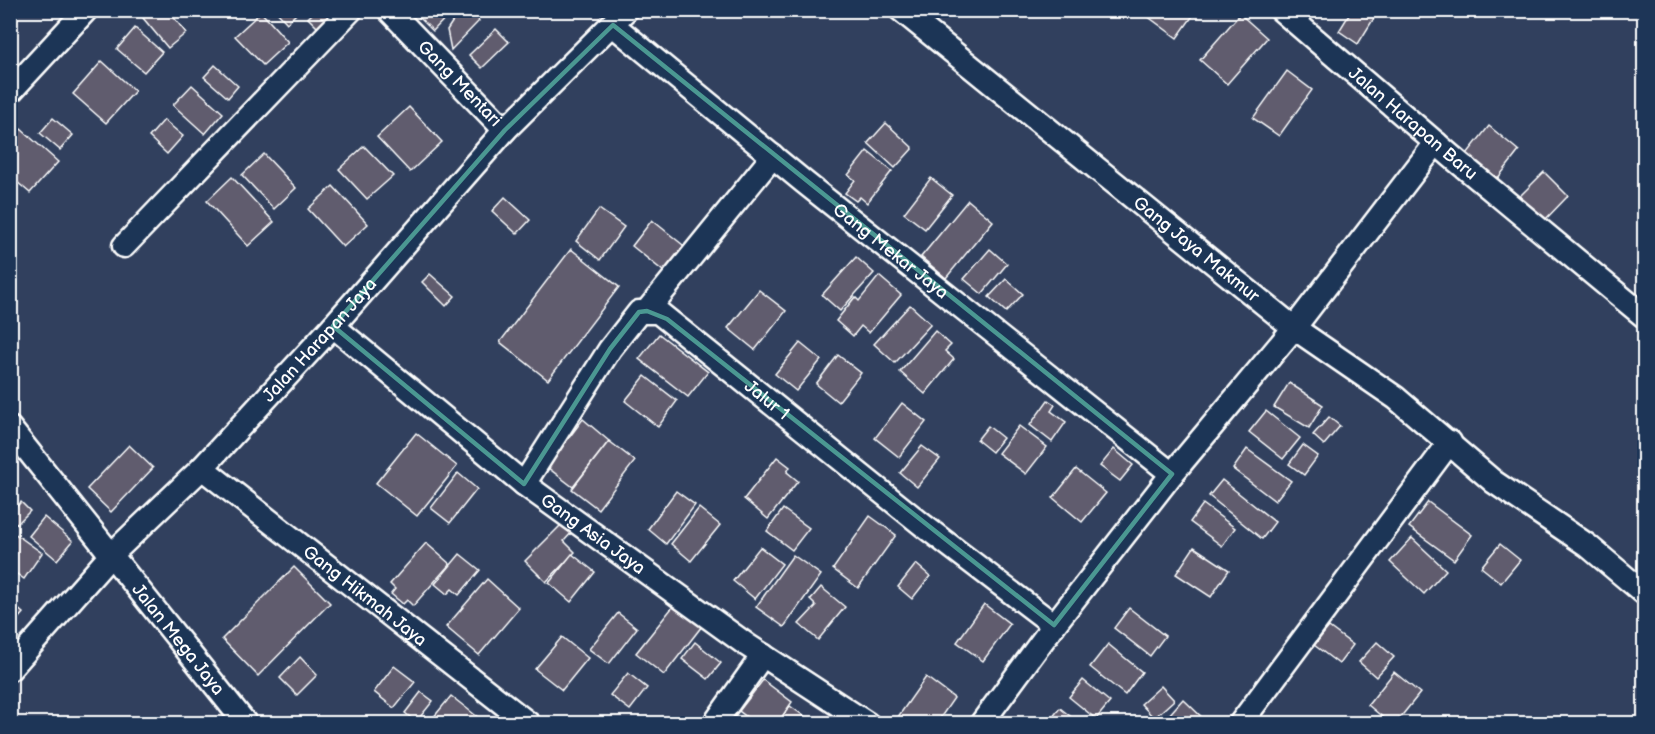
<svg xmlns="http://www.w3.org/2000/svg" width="1655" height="734" font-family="'Balsamiq Sans',sans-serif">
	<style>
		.building { fill: #605b6e; stroke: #fff; stroke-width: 1.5 }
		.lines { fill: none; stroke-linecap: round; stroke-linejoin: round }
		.street-casing { stroke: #fff; stroke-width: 27 }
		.street { stroke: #1d3557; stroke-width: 22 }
		.marked { fill: none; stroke: #4b9892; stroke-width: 4.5; stroke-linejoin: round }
		.labels { text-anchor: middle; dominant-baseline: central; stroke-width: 6; stroke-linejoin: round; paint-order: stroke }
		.street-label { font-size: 18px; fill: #fff; stroke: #1d3557 }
	</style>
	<rect width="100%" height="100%" fill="#31405e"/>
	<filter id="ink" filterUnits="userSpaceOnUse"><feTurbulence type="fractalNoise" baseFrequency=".0167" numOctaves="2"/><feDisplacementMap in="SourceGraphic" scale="12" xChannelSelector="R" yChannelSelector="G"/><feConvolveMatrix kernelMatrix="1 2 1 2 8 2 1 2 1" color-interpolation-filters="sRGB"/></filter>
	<g filter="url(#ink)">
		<g class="building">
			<polygon points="153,10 168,10 186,33 168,48 143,18"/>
			<polygon points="275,10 300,10 287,23"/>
			<polygon points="316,10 349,10 324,34 308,18"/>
			<polygon points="412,10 453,10 433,31"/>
			<polygon points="460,10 473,10 479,21 451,50 447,30"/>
			<polygon points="1144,10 1197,10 1177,38 1143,13"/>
			<polygon points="1352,10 1379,10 1358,44 1339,31"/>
			<polygon points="261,12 288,42 263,65 235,36"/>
			<polygon points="1240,14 1267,38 1227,84 1200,60"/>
			<polygon points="135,28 162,52 144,72 117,49"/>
			<polygon points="496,29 509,42 482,68 469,55"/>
			<polygon points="102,61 135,91 106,123 73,94"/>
			<polygon points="215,65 238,86 228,98 204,77"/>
			<polygon points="1287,71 1312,90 1279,136 1253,118"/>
			<polygon points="192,85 223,113 205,134 173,105"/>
			<polygon points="409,107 442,142 410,172 377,137"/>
			<polygon points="53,118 73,135 60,150 40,133"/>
			<polygon points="164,120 183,136 167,154 149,137"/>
			<polygon points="886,123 913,148 895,168 868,143"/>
			<polygon points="1489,126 1519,151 1494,183 1463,159"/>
			<polygon points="21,129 58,162 30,193 10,176 10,140"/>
			<polygon points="364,146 393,176 367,199 339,169"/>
			<polygon points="867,151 892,171 867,203 860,197 856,201 845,193 855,180 848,175"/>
			<polygon points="264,154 296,188 274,209 242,175"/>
			<polygon points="1544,172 1568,196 1542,223 1518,198"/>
			<polygon points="232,177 274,222 248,246 207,201"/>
			<polygon points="931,178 952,195 925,229 904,213"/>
			<polygon points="333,186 368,224 343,247 308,209"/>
			<polygon points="505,197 530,220 517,234 492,211"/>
			<polygon points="968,200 993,221 946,278 921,257"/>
			<polygon points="599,209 624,227 600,260 576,241"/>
			<polygon points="652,220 688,249 668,275 632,246"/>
			<polygon points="571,249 619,287 548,380 500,342"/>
			<polygon points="990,249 1007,264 982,294 964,279"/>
			<polygon points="856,257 874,273 840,311 822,295"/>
			<polygon points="430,274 455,296 446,306 422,282"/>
			<polygon points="879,276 901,295 869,333 861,326 853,336 836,321 855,297 859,301"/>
			<polygon points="1006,279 1023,294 1006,312 989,297"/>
			<polygon points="759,290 786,311 755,350 728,328"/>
			<polygon points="910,305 931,324 895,363 874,344"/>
			<polygon points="935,331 951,345 945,351 954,359 925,394 900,372"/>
			<polygon points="659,334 708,372 688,397 639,359"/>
			<polygon points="800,343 821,360 796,391 775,374"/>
			<polygon points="838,355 861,373 838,402 816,384"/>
			<polygon points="645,376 677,401 658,427 625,401"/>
			<polygon points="1289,383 1323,405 1309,428 1274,407"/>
			<polygon points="1048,400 1055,405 1051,411 1066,422 1052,442 1030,425"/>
			<polygon points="902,403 926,422 899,457 875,438"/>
			<polygon points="1266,411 1300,438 1283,459 1249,432"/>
			<polygon points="1329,417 1340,426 1324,445 1313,435"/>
			<polygon points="583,419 609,441 573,487 547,467"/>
			<polygon points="988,426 1003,438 992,452 977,440"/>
			<polygon points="1019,426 1047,447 1026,474 998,453"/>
			<polygon points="416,433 457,466 417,516 376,483"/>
			<polygon points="609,441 635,461 598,509 572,489"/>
			<polygon points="129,445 153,468 111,512 87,489"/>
			<polygon points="1303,445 1318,456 1304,475 1289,464"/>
			<polygon points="922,446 940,459 917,487 900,473"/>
			<polygon points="1114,449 1133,465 1120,481 1100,466"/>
			<polygon points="1247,449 1291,481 1275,501 1233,469"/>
			<polygon points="777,457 790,467 787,472 798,481 768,519 744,499"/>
			<polygon points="1076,469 1106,493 1082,522 1053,498"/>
			<polygon points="458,473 477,489 450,523 431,508"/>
			<polygon points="1222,480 1275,522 1262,539 1209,496"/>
			<polygon points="676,491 695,505 666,544 648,529"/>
			<polygon points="21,502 30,511 17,524 10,517 10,513"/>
			<polygon points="1428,502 1472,535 1454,560 1409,527"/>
			<polygon points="1203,504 1235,528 1222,546 1190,522"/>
			<polygon points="699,508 720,525 691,561 671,544"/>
			<polygon points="783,509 809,528 792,550 767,531"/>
			<polygon points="870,516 896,535 858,588 833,569"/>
			<polygon points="44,517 73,541 57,560 29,536"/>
			<polygon points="564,522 573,531 564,541 575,552 546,582 525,561"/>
			<polygon points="14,533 42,553 24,579 10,569 10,538"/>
			<polygon points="1412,538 1446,570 1424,594 1390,562"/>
			<polygon points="426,543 450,564 413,606 407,600 403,604 391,594 395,589 390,584"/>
			<polygon points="1500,544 1520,560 1501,583 1481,567"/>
			<polygon points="760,547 782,564 755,599 733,581"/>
			<polygon points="1194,547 1229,570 1211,597 1176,574"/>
			<polygon points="460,554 480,570 459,595 452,589 447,594 435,584"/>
			<polygon points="572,554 595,572 571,602 549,583"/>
			<polygon points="793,555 821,575 784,627 756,607"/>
			<polygon points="916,564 930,576 912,599 898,587"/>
			<polygon points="294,567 330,603 258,676 222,639"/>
			<polygon points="487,579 519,608 479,655 446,627"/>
			<polygon points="821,587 845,607 818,640 799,624 816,606 810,600"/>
			<polygon points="10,602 23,613 10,628"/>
			<polygon points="675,604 702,626 664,675 636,653"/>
			<polygon points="984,604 1010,624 983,661 957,642"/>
			<polygon points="1129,608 1165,636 1150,656 1114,628"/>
			<polygon points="618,613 637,628 609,664 589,649"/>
			<polygon points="1329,627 1353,645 1339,664 1314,645"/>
			<polygon points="562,637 588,658 562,690 535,669"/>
			<polygon points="695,642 721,663 708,679 682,659"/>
			<polygon points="1377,642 1394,657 1376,677 1359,662"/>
			<polygon points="1108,644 1142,672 1125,695 1090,667"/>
			<polygon points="300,657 317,675 297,695 280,678"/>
			<polygon points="394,666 415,682 394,708 374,692"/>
			<polygon points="1394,672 1420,693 1395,724 1391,724 1368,705"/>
			<polygon points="628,673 647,688 630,710 610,695"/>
			<polygon points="926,677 954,698 938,721 942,724 893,724"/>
			<polygon points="763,680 792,702 777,724 756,724 739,711"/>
			<polygon points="1083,680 1110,702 1096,719 1069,697"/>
			<polygon points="1161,686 1174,700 1154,718 1141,704"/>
			<polygon points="421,692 433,701 416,722 405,713"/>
			<polygon points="451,696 479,718 474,724 428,724"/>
			<polygon points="1183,699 1209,724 1161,724"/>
			<polygon points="790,706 815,724 777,724"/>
			<polygon points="1060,708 1080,724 1047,724"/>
		</g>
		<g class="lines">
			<g class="street-casing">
				<g id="street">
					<path id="s1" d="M389 10 505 130"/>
					<path id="s2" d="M901 10 1294 328 1396 398 1494 482 1587 545 1644 593"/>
					<path id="s3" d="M1281 10 1458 162 1644 316"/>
					<path id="s4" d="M613 25 804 182 1172 474"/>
					<polyline points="10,92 86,10"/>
					<polyline points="124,246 351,10"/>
					<polyline points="647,311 773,156"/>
					<path id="s5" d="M333 326 524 484 747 645 868 724"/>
					<path id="s6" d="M10 428 246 724"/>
					<path id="s7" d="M202 468 529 724"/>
					<path id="s8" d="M524 484 610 349 639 312H658L924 526 1054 625"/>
					<path id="s9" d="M10 669 111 555 202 468 333 326 505 130 626 10"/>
					<polyline points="714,724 763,655"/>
					<polyline points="981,724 1054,625 1172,474 1294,328 1436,143"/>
					<polyline points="1240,724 1450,442"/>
				</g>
			</g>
			<use href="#street" class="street"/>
		</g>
	</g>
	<path class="marked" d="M613 25 1172 474 1054 625 667 319 647 311 639 312 610 349 524 484 333 326 505 130Z"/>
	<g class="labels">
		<g class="street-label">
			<text stroke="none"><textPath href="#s1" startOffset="102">Gang Mentari</textPath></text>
			<text stroke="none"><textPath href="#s3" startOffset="174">Jalan Harapan Baru</textPath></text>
			<text stroke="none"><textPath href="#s2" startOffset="380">Gang Jaya Makmur</textPath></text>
			<text stroke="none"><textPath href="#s4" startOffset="358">Gang Mekar Jaya</textPath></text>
			<text stroke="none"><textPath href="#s9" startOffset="452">Jalan Harapan Jaya</textPath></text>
			<text stroke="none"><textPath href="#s8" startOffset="366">Jalur 1</textPath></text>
			<text stroke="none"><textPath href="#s5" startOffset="333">Gang Asia Jaya</textPath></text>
			<text stroke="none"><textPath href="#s7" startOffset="207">Gang Hikmah Jaya</textPath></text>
			<text stroke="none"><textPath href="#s6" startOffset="270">Jalan Mega Jaya</textPath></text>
		</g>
	</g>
	<rect width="1655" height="734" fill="none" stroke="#1d3557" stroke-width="36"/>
	<rect x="18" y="18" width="1619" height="698" fill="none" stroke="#fff" stroke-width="2" filter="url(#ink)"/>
</svg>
